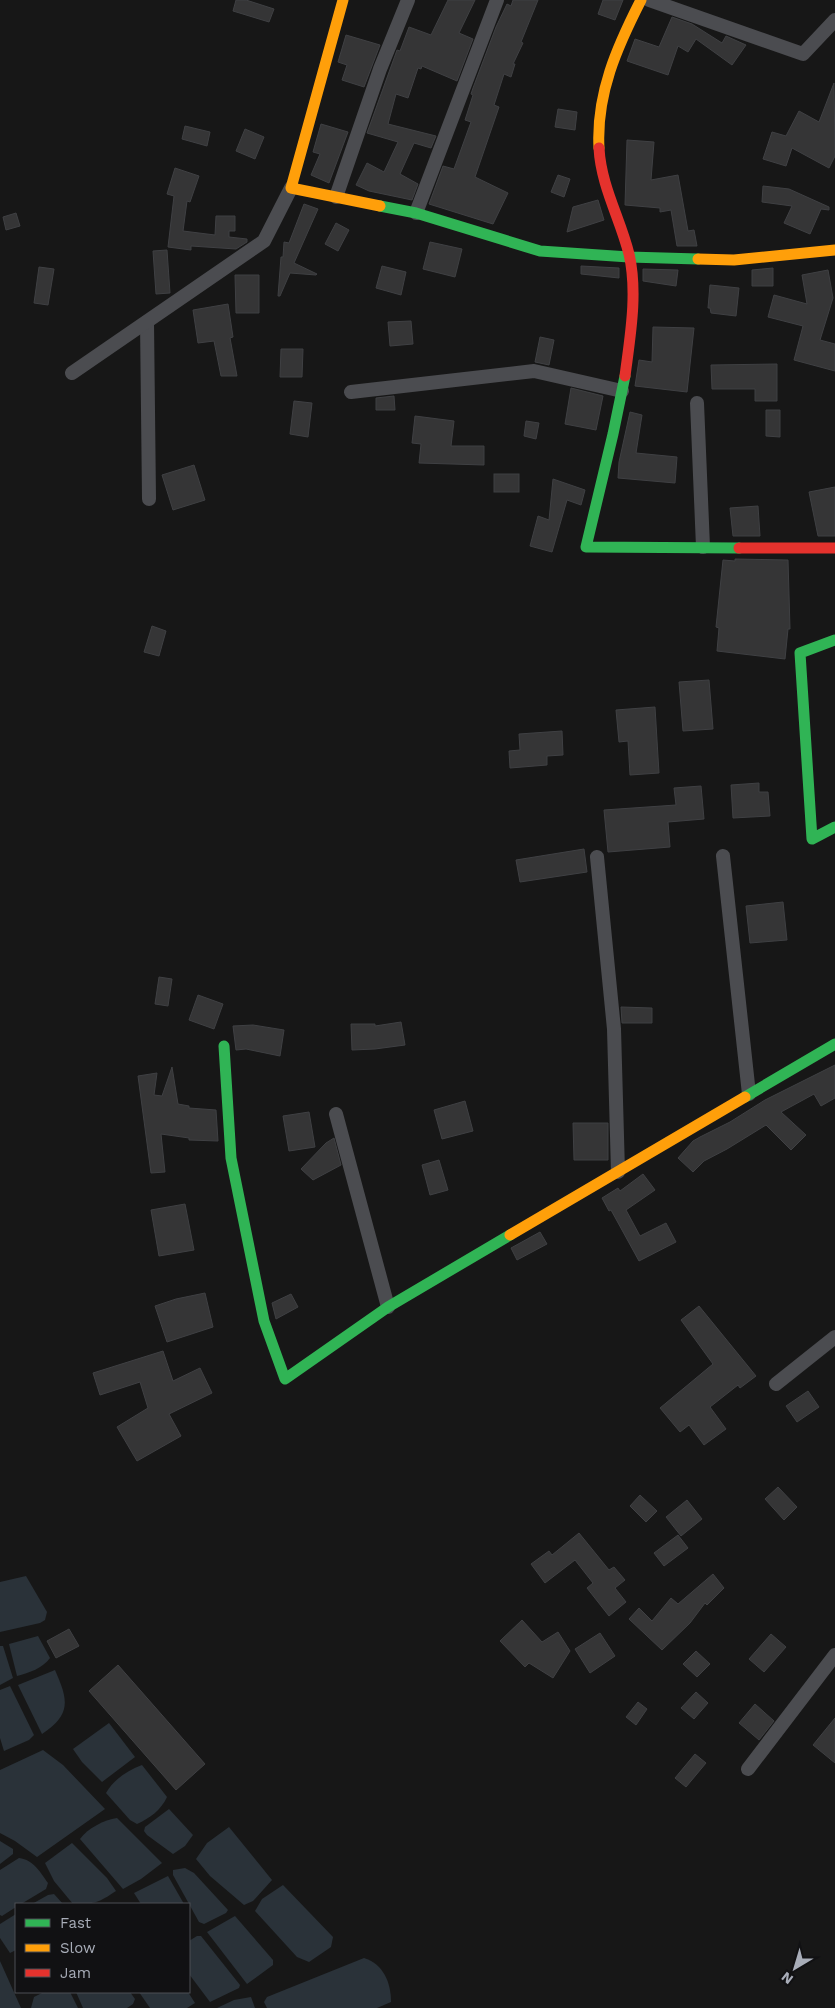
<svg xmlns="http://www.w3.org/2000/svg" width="835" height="2008" font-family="'Work Sans',sans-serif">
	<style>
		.water { fill: #2a3239 }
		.building { fill: #353536; stroke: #3f4043 }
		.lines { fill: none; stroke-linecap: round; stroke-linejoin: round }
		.street { stroke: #4b4c50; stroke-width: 14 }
		.fast { stroke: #30b455; stroke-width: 11 }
		.slow { stroke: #ff9f0a; stroke-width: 11 }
		.jam { stroke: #e5322d; stroke-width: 11 }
	</style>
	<rect width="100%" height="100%" fill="#171717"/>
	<g class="water">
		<polygon points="26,1576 47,1612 45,1620 40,1623 0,1632 0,1582"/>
		<path d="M38 1636 50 1658C43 1668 29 1673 17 1676L9 1644Z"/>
		<polygon points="0,1646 3,1646 13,1678 0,1685"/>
		<path d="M55 1670C68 1700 72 1714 42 1734L18 1685Z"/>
		<polygon points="10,1686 34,1735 29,1740 4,1751 0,1738 0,1690"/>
		<polygon points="109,1723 135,1757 102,1782 82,1762 73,1749"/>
		<polygon points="43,1750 63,1765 105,1809 37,1857 15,1841 0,1833 0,1770"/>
		<path d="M142 1765 167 1797C161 1810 150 1818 137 1824L130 1820 106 1793C113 1780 128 1770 142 1765Z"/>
		<polygon points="169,1809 193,1835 185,1846 173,1854 147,1835 144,1831 145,1827"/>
		<path d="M117 1818 162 1863 141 1879 123 1889 80 1839C88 1828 104 1820 117 1818Z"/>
		<polygon points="229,1827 272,1880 253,1901 244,1905 210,1876 196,1859 207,1843"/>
		<polygon points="0,1841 13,1849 13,1854 0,1864"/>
		<path d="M72 1843 107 1878 116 1891C98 1903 95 1904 73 1904L54 1881 45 1863Z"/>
		<path d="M19 1858C34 1860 40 1872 48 1883L46 1889 21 1904H16V1907L2 1916 0 1915V1870Z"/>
		<polygon points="185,1868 194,1873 228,1910 226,1913 204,1924 199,1922 173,1875 173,1870"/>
		<polygon points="168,1876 184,1904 141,1904 134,1893"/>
		<polygon points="283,1885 333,1937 331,1947 309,1962 297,1957 255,1911 262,1899"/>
		<polygon points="54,1894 63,1904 32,1904 48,1895"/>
		<polygon points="16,1914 16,1950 10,1953 0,1938 0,1924"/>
		<polygon points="235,1916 273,1960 273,1965 247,1984 207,1932"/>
		<polygon points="197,1936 201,1936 240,1985 239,1988 210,2002 189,1974 189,1941"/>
		<path d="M364 1958C383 1964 391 1982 391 2002L377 2008H267L264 2002 267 1997Z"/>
		<polygon points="0,1961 21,2008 0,2008"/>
		<polygon points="44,1992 70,1992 78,2008 31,2008 34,1997"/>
		<polygon points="76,1992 130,1992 135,1999 133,2004 127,2008 83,2008"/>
		<polygon points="139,1992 188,1992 195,2003 187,2008 150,2008"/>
		<polygon points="251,1997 255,2008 217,2008 234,2000"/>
	</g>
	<g class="building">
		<polygon points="236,0 246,0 274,9 269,22 233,11"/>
		<polygon points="448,0 475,0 459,33 473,39 457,81 422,66 421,69 418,68 408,98 396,94 388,124 436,136 431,148 414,143 400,174 418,184 412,200 369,191 356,185 367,163 384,172 398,142 367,133 397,50 400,51 409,27 431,35"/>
		<polygon points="513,0 538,0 521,42 523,43 513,64 515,64 511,77 504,74 494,105 499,107 475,177 508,193 493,224 429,204 443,166 454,169 471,122 465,120 473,95 471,94 473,88 496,27 507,4 511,6"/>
		<polygon points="603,0 623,0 615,20 598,14"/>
		<polygon points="672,17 692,24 722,43 726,36 746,45 732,65 696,39 688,52 678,46 668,75 627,61 635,39 659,47"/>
		<polygon points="346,35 380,45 364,87 342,80 347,65 338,62"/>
		<polygon points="834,83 835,156 829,168 792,148 786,166 763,159 772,132 786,136 799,111 819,122"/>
		<polygon points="558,109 577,112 575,130 555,127"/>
		<polygon points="321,124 348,132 329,183 311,175 320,154 313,152"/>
		<polygon points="185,126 210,132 207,146 182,139"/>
		<polygon points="245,129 264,137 255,159 236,151"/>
		<polygon points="627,140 654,142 651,180 678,175 688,231 694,230 697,246 677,246 671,210 660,212 660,208 625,205"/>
		<polygon points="175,168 199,176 190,202 187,201 183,231 215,235 216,216 235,216 235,231 229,231 229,237 247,239 247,242 236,249 191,246 191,250 168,247 174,196 167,194"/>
		<polygon points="558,175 570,179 564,197 551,192"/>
		<polygon points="763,186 789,189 829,207 829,210 821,209 810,234 784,223 792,206 762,202"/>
		<polygon points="598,200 604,220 567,232 573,207"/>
		<polygon points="304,204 318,209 294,263 317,274 316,275 290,273 280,296 278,296 281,257 283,257 284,242 289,243"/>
		<polygon points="16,213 20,226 6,230 3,217"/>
		<polygon points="336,223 349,230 338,251 325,244"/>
		<polygon points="430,242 462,249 455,277 423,269"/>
		<polygon points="167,250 170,293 156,294 153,251"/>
		<polygon points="382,266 406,272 401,295 376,288"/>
		<polygon points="581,266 619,268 619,278 581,274"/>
		<polygon points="39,267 54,269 48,305 34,303"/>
		<polygon points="773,268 773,286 752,286 752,270"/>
		<polygon points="643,269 678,270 676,286 643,281"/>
		<polygon points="828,270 833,298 820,340 835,344 835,371 794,360 803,326 768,317 774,295 807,304 802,275"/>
		<polygon points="235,275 259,275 259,313 236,313"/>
		<polygon points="710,285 739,288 736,316 711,313 710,308 708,308"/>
		<polygon points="228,304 233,337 230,338 237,376 221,376 214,341 198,343 193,310"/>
		<polygon points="411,321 413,344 390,346 388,322"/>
		<polygon points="653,327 694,328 687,392 635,386 639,360 652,362"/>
		<polygon points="540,337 554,340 549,365 535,362"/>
		<polygon points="281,349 303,349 302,377 280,377"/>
		<polygon points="777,364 777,401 755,401 755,389 712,389 711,365"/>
		<polygon points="571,388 603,396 596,430 565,424"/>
		<polygon points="394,396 395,410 376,410 376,398"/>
		<polygon points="294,401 312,403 308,437 290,434"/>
		<polygon points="766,410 780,410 780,437 766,436"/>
		<polygon points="630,412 642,415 636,453 677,457 675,483 618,478 619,462"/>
		<polygon points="415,416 454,421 451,446 484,446 484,465 419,463 421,444 412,443"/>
		<polygon points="526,421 539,423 536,439 524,436"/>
		<polygon points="194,465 205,500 173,510 162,475"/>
		<rect x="494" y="474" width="25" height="18"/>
		<polygon points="553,479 585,490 581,505 567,500 552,552 530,546 538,516 549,520"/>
		<polygon points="835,487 835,536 818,536 809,492"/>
		<polygon points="758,506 760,536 733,536 730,508"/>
		<polygon points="735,559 788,560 790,629 788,629 785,659 717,651 719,628 716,627 723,560 735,561"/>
		<polygon points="152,626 166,631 159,656 144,652"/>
		<polygon points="709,680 713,729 683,731 679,682"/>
		<polygon points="655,707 659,773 630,775 628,741 619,742 616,710"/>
		<polygon points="562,731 563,755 547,756 547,765 510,768 509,751 520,750 519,734"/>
		<polygon points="759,783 759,792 768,792 770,816 733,818 731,785"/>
		<polygon points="701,786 704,819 668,822 670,847 608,852 604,810 676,805 674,788"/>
		<polygon points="584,849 587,872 520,882 516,860"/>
		<polygon points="783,902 787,940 750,943 746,906"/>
		<polygon points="159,977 172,979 168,1006 155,1004"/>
		<polygon points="198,995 223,1004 214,1029 189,1020"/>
		<polygon points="621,1007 652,1008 652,1023 622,1023"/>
		<polygon points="401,1022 405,1045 375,1049 352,1050 351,1024 375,1024 375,1026"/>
		<polygon points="253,1025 284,1030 280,1056 246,1049 236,1050 233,1026"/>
		<polygon points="835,1065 835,1098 821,1106 814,1094 781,1112 806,1135 791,1150 766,1125 727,1149 704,1161 693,1172 678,1158 693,1141 700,1137 730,1122 765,1100"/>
		<polygon points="172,1067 178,1104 189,1106 189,1108 216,1110 218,1141 189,1140 189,1138 161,1134 165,1172 151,1173 138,1076 157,1073 154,1095 162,1096"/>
		<polygon points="465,1101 473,1131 442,1139 434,1110"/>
		<polygon points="309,1112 315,1147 289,1151 283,1116"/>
		<polygon points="573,1123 608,1123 608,1160 574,1160"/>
		<polygon points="334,1138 341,1165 313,1180 301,1169 326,1143"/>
		<polygon points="439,1160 448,1190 430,1195 422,1165"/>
		<polygon points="643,1174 655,1190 626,1210 640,1236 666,1223 676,1242 639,1261 611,1210 609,1211 602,1198 618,1188 620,1191"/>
		<polygon points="185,1204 194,1250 159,1256 151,1210"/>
		<polygon points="540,1232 547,1244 517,1260 511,1248"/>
		<polygon points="205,1293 213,1327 167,1342 155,1306 176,1299"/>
		<polygon points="291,1294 298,1307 276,1319 272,1303"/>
		<polygon points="699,1306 756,1376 740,1388 738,1385 710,1407 726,1429 704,1445 689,1425 680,1432 660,1408 713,1364 681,1320"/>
		<polygon points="163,1351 173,1381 200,1368 212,1393 169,1414 181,1436 137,1461 117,1427 148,1408 140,1382 100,1395 93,1373"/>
		<polygon points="808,1391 819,1407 797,1422 786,1406"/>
		<polygon points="778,1487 797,1507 784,1520 765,1499"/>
		<polygon points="640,1495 657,1511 646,1522 630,1506"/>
		<polygon points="687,1500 702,1519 681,1536 666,1517"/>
		<polygon points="579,1533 609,1570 614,1567 625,1580 615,1588 626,1602 609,1616 587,1588 593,1583 575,1560 545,1583 531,1564 549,1551 552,1555"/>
		<polygon points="678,1535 688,1548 664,1566 654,1553"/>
		<polygon points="713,1574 724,1588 707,1605 705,1603 690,1623 662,1650 629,1619 639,1608 652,1621 671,1598 678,1604"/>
		<polygon points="522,1620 542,1642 558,1632 570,1651 553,1678 529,1663 525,1667 500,1641"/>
		<polygon points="69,1629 79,1646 56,1658 47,1641"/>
		<polygon points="600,1633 615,1656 590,1673 575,1649"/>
		<polygon points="771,1634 786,1647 764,1672 749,1659"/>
		<polygon points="696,1651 710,1664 697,1677 683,1664"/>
		<polygon points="118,1665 205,1764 176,1790 89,1691"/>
		<polygon points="696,1692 708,1703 694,1719 681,1708"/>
		<polygon points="638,1702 647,1709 636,1725 626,1717"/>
		<polygon points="755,1704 774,1721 759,1740 739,1723"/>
		<polygon points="835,1718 835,1763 813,1745"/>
		<polygon points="695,1754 706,1763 686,1787 675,1778"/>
	</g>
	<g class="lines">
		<g class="street">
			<polyline points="649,0 803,54 835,20"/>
			<polyline points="336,197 380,69 408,0"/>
			<polyline points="416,213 497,0"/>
			<polyline points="147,322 149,499"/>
			<polyline points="72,373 264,241 291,188"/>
			<polyline points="351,392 534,371 622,391"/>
			<polyline points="697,403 703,547"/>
			<polyline points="723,856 749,1094"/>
			<polyline points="597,857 614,1029 618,1172"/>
			<polyline points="336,1114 388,1307"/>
			<polyline points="776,1384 835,1337"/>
			<polyline points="748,1769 835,1655"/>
		</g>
		<g class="fast">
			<polyline points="380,206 416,213 540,251 629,257 698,259"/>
			<polyline points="625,376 613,434 586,547 739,548"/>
			<polyline points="835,640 800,653 812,839 835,827"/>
			<polyline points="224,1046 231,1158 264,1321 285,1379 388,1307 510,1235"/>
			<polyline points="745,1097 835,1044"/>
		</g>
		<g class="slow">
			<polyline points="343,0 291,188 380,206"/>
			<path d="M599 148C596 94 617 47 641 0"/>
			<polyline points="698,259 734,260 835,250"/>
			<polyline points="510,1235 745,1097"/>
		</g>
		<g class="jam">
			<path d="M599 148C601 186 620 218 629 254 638 293 630 337 625 376"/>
			<polyline points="739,548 835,548"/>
		</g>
	</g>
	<rect x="15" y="1903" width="175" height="90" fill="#111113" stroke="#4d4f55"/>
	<rect x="25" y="1919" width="25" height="8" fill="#30b455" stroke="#4d4f55"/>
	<text x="60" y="1928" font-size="15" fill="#a8adb8">Fast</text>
	<rect x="25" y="1944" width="25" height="8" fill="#ff9f0a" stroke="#4d4f55"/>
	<text x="60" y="1953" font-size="15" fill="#a8adb8">Slow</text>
	<rect x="25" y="1969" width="25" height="8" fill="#e5322d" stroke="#4d4f55"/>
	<text x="60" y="1978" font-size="15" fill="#a8adb8">Jam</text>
	<g transform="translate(795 1968) rotate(218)" stroke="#111113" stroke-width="4" paint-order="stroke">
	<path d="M0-4L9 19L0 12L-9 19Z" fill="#a8adb8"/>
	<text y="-8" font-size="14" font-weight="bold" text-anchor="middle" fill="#a8adb8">N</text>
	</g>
</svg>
